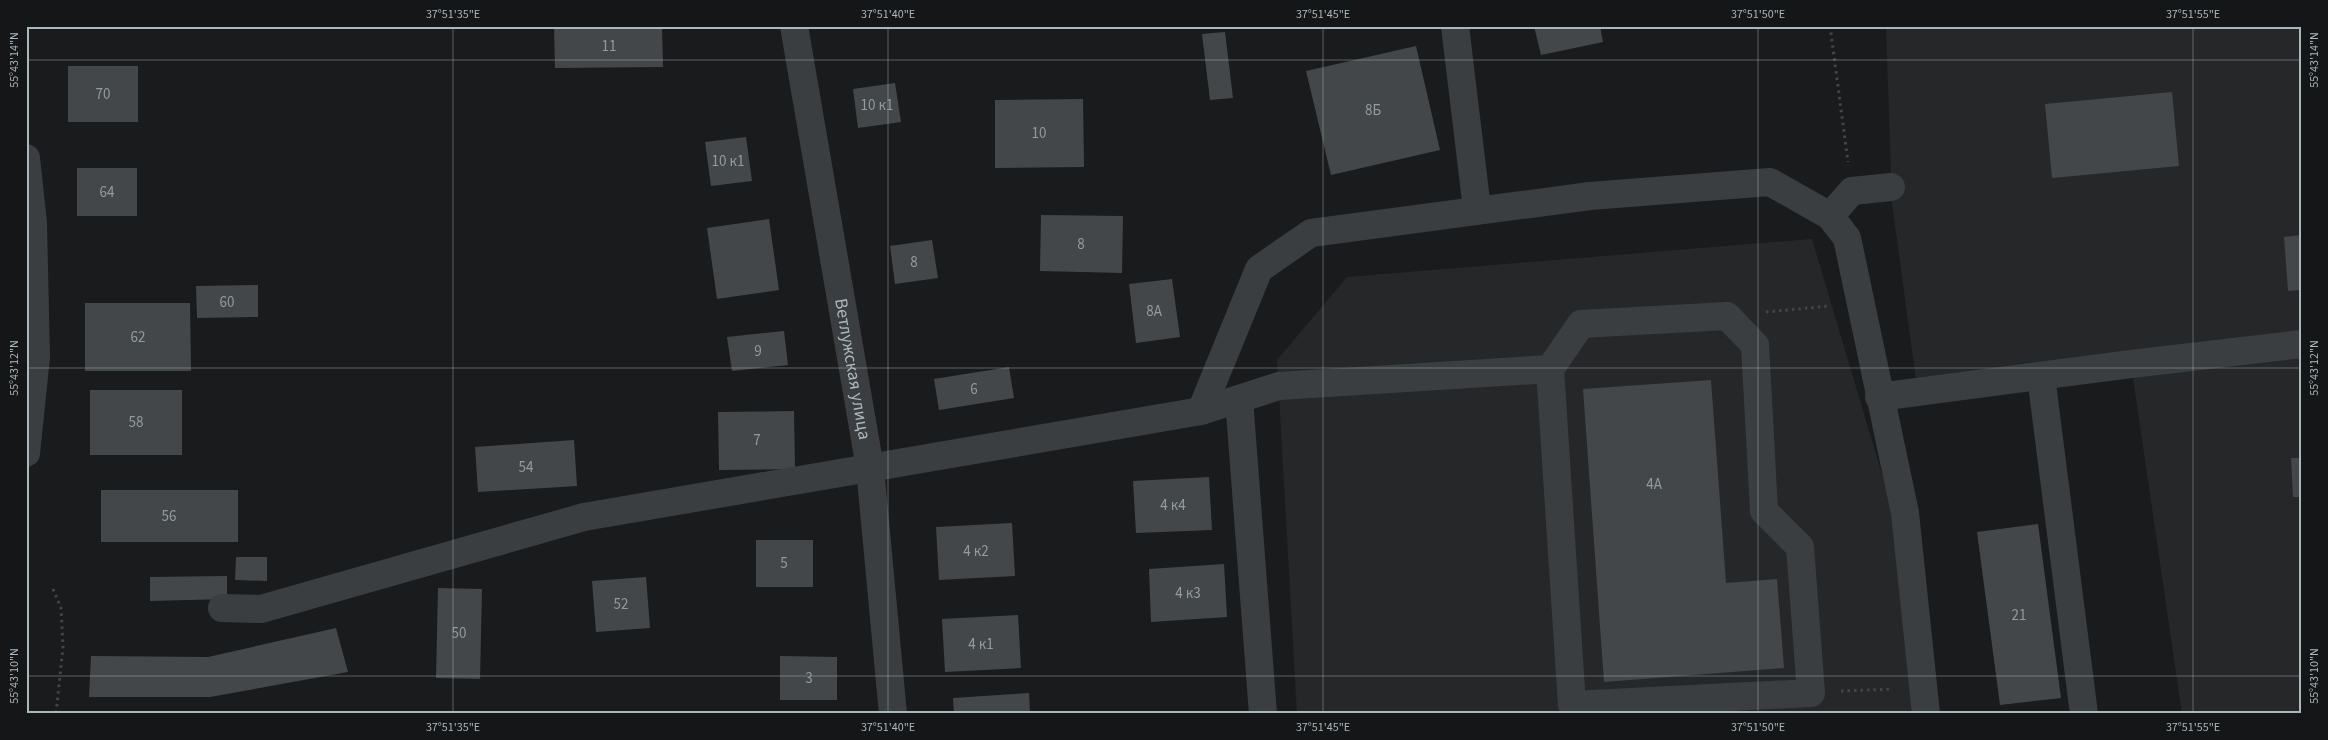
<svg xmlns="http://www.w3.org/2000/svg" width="2328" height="740" font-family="'Source Sans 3',sans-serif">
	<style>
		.built { fill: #262729 }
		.building { fill: #444749 }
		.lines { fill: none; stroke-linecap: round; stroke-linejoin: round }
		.path { stroke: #414648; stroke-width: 3; stroke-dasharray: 2.5 4; stroke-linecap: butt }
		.minor { stroke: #3b3e41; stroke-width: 28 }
		.ticks { fill: none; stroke: #acb7bc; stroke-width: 1; stroke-opacity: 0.45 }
		.labels { text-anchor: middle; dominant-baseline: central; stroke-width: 5; stroke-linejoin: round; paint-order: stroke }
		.number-label { font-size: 15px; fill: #929b9f }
		.street-label { font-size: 18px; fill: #acb7bc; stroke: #151617 }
		.neatline { fill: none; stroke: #acb7bc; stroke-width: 2 }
		.ticks-label { font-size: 12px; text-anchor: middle; fill: #acb7bc }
	</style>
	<rect width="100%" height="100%" fill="#1a1b1c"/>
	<g class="built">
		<polygon points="1886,26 2302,26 2302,714 2182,714 2131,364 1916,380 1892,203"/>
		<polygon points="1812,239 1895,518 1915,714 1297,714 1277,360 1347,277"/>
	</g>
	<g class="building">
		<polygon points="554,26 662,26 663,67 555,68"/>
		<polygon points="1534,26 1600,26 1603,42 1541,55"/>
		<polygon points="1225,32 1233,98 1210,100 1202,34"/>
		<polygon points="1416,46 1440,150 1331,175 1306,71"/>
		<rect x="68" y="66" width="70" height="56"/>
		<polygon points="895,83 901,122 858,128 853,89"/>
		<polygon points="2172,92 2179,166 2052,178 2045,104"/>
		<polygon points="1083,99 1084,167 995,168 995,100"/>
		<polygon points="746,137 752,181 711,186 705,142"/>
		<rect x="77" y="168" width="60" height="48"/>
		<polygon points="1041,215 1123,216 1122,273 1040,271"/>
		<polygon points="769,219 779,290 717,299 707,228"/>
		<polygon points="2302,235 2302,290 2288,291 2284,237"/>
		<polygon points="932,240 938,278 895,284 890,246"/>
		<polygon points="1172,279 1180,337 1136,343 1129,284"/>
		<polygon points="258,285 258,317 197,318 196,286"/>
		<polygon points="85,303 190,303 191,371 85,371"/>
		<polygon points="784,331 788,365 732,371 727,337"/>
		<polygon points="1009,367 1014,398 939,410 934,379"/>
		<polygon points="1711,380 1726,583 1777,579 1784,668 1604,682 1583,389"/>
		<rect x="90" y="390" width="92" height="65"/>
		<polygon points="794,411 795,469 719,470 718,412"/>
		<polygon points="574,440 577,486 478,492 475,447"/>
		<polygon points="2291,458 2302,458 2302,497 2293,497"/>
		<polygon points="1209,477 1212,530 1136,533 1133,481"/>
		<rect x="101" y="490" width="137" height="52"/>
		<polygon points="1012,523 1015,576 939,580 936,527"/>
		<polygon points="2038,524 2061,698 2000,705 1977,532"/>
		<rect x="756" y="540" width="57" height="47"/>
		<polygon points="236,557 267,557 267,581 235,580"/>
		<polygon points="1224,564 1227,617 1151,622 1149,569"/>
		<polygon points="227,576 227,599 150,601 150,577"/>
		<polygon points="646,577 650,628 596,632 592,581"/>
		<polygon points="438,588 482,589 480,679 436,678"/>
		<polygon points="1018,615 1021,668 945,672 942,619"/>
		<polygon points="336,628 348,672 210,697 89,697 91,656 208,657"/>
		<polygon points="780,656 837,657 837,700 780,700"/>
		<polygon points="1029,693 1030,714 954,714 953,698"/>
	</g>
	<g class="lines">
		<g class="path">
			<polyline points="1830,26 1848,162"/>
			<polyline points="1766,312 1829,306"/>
			<polyline points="53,589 61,608 63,647 56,714"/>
			<polyline points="1841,691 1893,689"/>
		</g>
		<g class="minor">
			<path id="s1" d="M794 26 870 468 893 714"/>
			<polyline points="1455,26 1477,209"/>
			<polyline points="26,158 33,223 36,357 26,453"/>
			<polyline points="1830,216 1852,191 1891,187"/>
			<polyline points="2041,376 2084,714"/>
			<polyline points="1879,397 2131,364 2302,344"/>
			<polyline points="1239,399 1263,714"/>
			<polyline points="1201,411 1279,386 1550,369 1572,705 1811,693 1800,547 1764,511 1755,345 1727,316 1581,324 1550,369"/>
			<polyline points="222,608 261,609 584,517 1201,411 1259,269 1311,233 1590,196 1770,182 1830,216 1847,238 1905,513 1926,714"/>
		</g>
	</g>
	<path class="ticks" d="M453 26V714M888 26V714M1323 26V714M1758 26V714M2193 26V714M26 60H2302M26 368H2302M26 676H2302"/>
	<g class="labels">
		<g class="number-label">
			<text x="609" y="46">11</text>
			<text x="103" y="94">70</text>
			<text x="877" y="105">10 к1</text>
			<text x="1373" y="110">8Б</text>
			<text x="1039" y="133">10</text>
			<text x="728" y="161">10 к1</text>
			<text x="107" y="192">64</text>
			<text x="1081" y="244">8</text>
			<text x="914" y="262">8</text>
			<text x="227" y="302">60</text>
			<text x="1154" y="311">8А</text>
			<text x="138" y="337">62</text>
			<text x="758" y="351">9</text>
			<text x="974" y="389">6</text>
			<text x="136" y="422">58</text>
			<text x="757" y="440">7</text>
			<text x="526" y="467">54</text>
			<text x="1654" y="484">4А</text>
			<text x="1173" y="505">4 к4</text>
			<text x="169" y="516">56</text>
			<text x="976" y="551">4 к2</text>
			<text x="784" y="563">5</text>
			<text x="1188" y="593">4 к3</text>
			<text x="621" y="604">52</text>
			<text x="2019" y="615">21</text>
			<text x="459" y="633">50</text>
			<text x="981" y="644">4 к1</text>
			<text x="809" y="678">3</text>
		</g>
		<g class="street-label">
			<text stroke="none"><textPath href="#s1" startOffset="348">Ветлужская улица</textPath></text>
		</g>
	</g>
	<rect width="2328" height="740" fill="none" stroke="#151617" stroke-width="55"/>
	<rect x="28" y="28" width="2272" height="684" class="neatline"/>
	<g class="ticks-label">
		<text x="453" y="18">37°51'35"E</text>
		<text x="888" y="18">37°51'40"E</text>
		<text x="1323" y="18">37°51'45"E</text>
		<text x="1758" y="18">37°51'50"E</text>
		<text x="2193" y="18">37°51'55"E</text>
		<text transform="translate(14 60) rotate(-90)" y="4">55°43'14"N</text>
		<text transform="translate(2314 60) rotate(-90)" y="4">55°43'14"N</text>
		<text transform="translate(14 368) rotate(-90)" y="4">55°43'12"N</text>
		<text transform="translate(2314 368) rotate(-90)" y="4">55°43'12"N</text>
		<text transform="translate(14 676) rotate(-90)" y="4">55°43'10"N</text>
		<text transform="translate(2314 676) rotate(-90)" y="4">55°43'10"N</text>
		<text x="453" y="731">37°51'35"E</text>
		<text x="888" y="731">37°51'40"E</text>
		<text x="1323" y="731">37°51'45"E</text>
		<text x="1758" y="731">37°51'50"E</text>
		<text x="2193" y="731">37°51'55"E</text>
	</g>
</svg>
